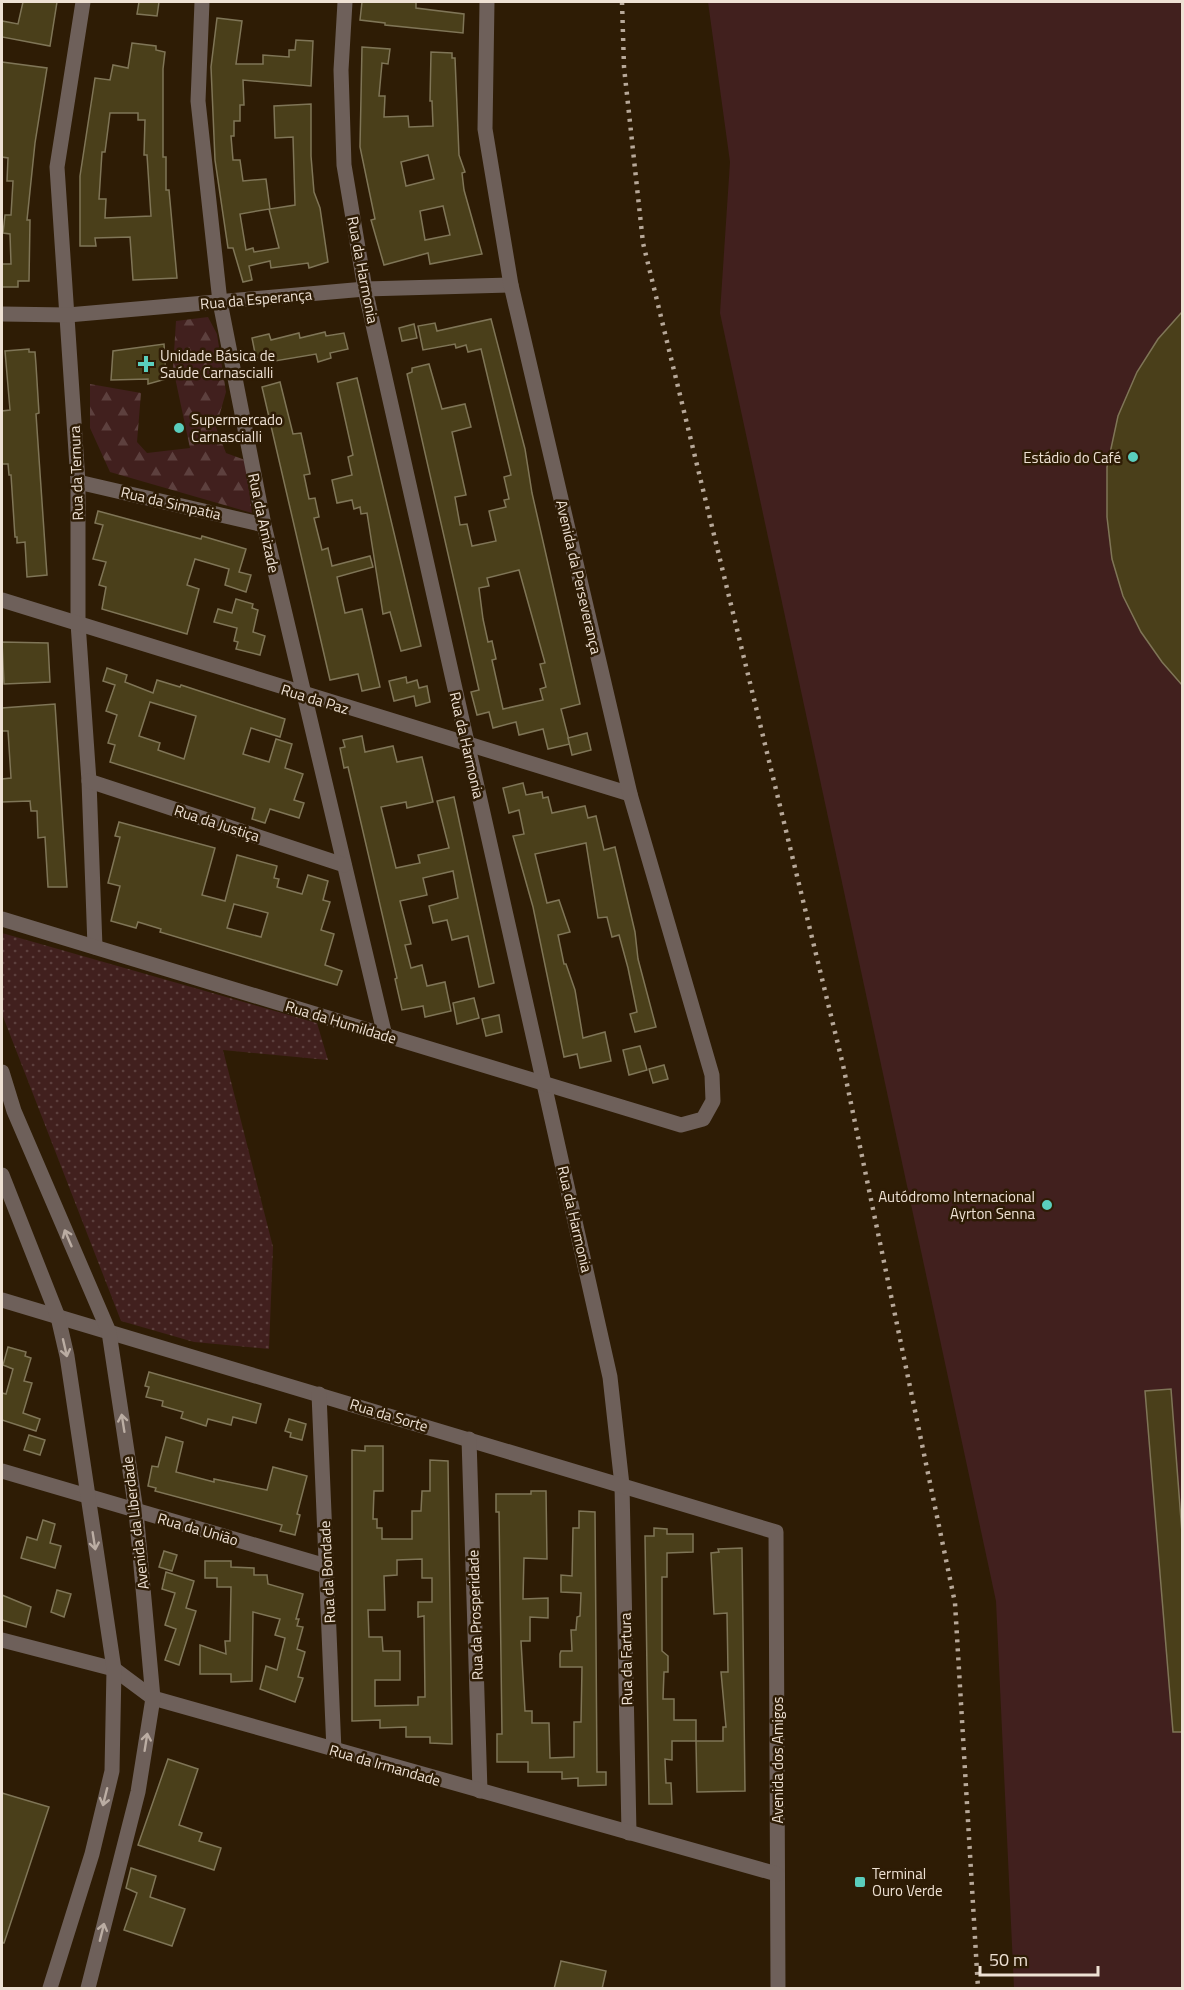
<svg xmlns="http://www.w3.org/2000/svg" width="1184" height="1990" font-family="'Titillium Web',sans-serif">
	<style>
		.grass { fill: #41201e }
		.forest { fill: url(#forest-firs) }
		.park { fill: url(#park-dots) }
		.building { fill: #4a3f1a; stroke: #7f7557; stroke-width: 1.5; fill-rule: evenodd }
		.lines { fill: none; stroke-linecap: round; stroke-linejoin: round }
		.minor { stroke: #6e605a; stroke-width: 15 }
		.tertiary { stroke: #6e605a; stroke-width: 15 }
		.rail { stroke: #b7a899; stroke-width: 4.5; stroke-dasharray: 3 6; stroke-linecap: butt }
		.oneway { stroke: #bbada3 }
		.poi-dot { fill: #5acebd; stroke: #2e1c05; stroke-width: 2 }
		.labels { text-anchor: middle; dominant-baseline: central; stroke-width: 5; stroke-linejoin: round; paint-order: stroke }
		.street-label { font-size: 15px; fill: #eee1d4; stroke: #2e1c05 }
		.poi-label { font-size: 15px; fill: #eee1d4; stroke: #2e1c05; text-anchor: start }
	</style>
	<defs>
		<pattern id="forest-firs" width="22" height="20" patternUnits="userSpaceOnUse" patternTransform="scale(1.5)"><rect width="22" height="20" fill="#41201e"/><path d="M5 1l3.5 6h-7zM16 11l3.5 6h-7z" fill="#5d403e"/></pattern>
		<pattern id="park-dots" width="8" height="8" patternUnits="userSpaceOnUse" patternTransform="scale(1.5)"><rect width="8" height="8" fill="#41201e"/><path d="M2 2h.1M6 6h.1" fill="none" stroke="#5d403e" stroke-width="1.8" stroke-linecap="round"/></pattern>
	</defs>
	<rect width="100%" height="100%" fill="#2e1c05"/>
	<polygon class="grass" points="708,2 1182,2 1182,1988 1014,1988 996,1601 720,313 730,162"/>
	<polygon class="forest" points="208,317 217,334 226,392 216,427 226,453 245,460 252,513 110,472 90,428 90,384 141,393 137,442 147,453 190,448 173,368 176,321"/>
	<polygon class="park" points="2,933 317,1023 328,1060 223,1050 273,1247 269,1349 194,1342 121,1321 2,1014"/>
	<g class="building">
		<polygon points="23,2 57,2 50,46 2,37 2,21 18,24"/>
		<polygon points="139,2 159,2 157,16 137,14"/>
		<polygon points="362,2 416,2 416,8 464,14 463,33 385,25 385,23 360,20"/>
		<path d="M217 18 242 21 236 64H263V55L289 57V50H295L296 40 313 41 311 86 243 80 244 105H240V121H234V136H231L233 160H240L243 181 266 179 270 209 295 205 293 137 275 138 274 106 311 104V156L314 192 320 208 328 262 309 268 308 263 271 268 270 261 249 266 252 280 243 282 233 248H228L215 160 211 67ZM269 209 279 248 254 252 253 248 246 250 240 214Z"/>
		<path d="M132 43 156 46V50L165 52 163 69V157H166V190H169L177 278 133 280 130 237 95 238 96 246H80V176L95 78 110 80 113 65 128 68ZM110 113H138V120H145L144 155H147L151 216 105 218 106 199H99L102 152H105Z"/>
		<path d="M362 47 390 49 388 64 382 63 379 96H385L384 117 408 116 409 127 433 126 432 101H430L431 52 452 53V58H455L459 155 465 172 462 173 464 190 482 254 430 264 428 253 384 265 371 220 375 219 360 147ZM428 155 434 179 406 186 401 162ZM443 206 450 235 425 240 420 211Z"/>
		<polygon points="2,62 47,68 35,143 27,220 30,220 29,281 18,281 18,287 2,287 2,264 11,264 10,234 3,233 5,215 11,215 13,181 7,181 8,158 2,157"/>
		<polygon points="1182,312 1182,685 1162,662 1141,632 1123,596 1112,559 1107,517 1107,467 1118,416 1137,372 1158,339"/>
		<path d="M491 319 525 449 532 493 580 704 561 709 570 744 548 749 543 729 519 735 516 722 493 728 489 712 477 715 471 692 479 690 407 374 412 372V368L429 364 442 409 465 404 471 427 452 432 466 495 455 497 460 525 467 524 472 546 496 541 489 511 506 507 504 500 509 499 504 477 511 475 481 349 468 352 466 345 456 348 455 344 423 350 418 326 435 323 437 331ZM519 570 545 663 540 664 546 687 540 689 543 700 503 709 492 660 496 659 492 641 488 642 483 619 479 588 489 586 487 578Z"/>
		<polygon points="414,324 417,338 402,341 399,328"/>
		<polygon points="325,332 326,336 344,333 348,349 330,353 331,358 318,362 316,354 269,362 268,355 256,358 252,338 269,334 271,340 299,333 300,338"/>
		<polygon points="164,344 166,379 148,384 148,379 111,380 113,351"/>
		<polygon points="29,349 29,352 35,352 36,365 39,413 36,414 47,575 27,577 25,542 17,543 17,537 15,537 11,475 9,475 8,464 2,464 2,411 10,410 5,351"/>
		<polygon points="357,378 421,646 401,651 390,612 383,614 367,513 361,514 360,507 354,509 352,500 337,503 332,480 352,475 348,457 353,455 337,383"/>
		<polygon points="280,382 293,434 301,433 310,474 304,475 309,499 315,498 319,517 314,518 322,550 328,548 332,566 370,556 373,567 337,577 345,613 362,609 380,687 362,691 358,674 330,680 262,387"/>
		<polygon points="98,511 201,539 202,536 246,549 239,572 251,575 246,592 225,585 229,569 195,559 187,585 199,589 187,634 102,609 106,587 99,585 106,562 93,559 103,525 95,523"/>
		<polygon points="236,599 253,604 252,608 258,610 253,632 265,636 260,655 236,649 238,642 234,641 237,628 214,622 218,609 232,613"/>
		<polygon points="2,642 48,643 50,682 4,684"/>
		<path d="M107 668 127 675 125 682 153 693 157 680 180 687 181 685 285 719 280 737 251 728 243 754 269 762 276 739 292 744 285 768 303 774 294 800 304 803 299 818 270 809 265 823 252 819 255 808 110 762 115 745 108 743 117 715 106 711 115 685 103 681ZM150 702 196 716 184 759 158 750 160 743 139 736Z"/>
		<polygon points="406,677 407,683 417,680 419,688 427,686 430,702 416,706 414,696 394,701 389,681"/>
		<polygon points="55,704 67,887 48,887 45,837 38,838 37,811 31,811 30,801 2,802 2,779 11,778 8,731 2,731 2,708"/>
		<polygon points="587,733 591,750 572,755 568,738"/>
		<polygon points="362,736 365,752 393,746 397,762 422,757 433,802 407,808 406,802 381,807 396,868 420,863 418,855 449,848 437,801 454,797 494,983 479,987 468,936 452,940 447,920 433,923 429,906 458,898 453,871 423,878 427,895 400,901 411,944 405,945 411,968 422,965 427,986 445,982 451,1011 425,1017 423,1006 402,1010 395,979 397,978 348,767 344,768 340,748 345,747 343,740"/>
		<polygon points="523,783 526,795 542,792 543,798 548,797 552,813 585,806 588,818 596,816 604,850 615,847 635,932 638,959 656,1027 635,1032 630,1014 637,1012 628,968 619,935 612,937 607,917 598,918 586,843 535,854 547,903 559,900 570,932 558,935 564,964 566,964 575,990 583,1038 605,1032 611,1061 580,1068 577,1054 564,1057 533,907 513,836 524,834 519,810 509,813 503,788"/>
		<path d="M119 822 215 848 202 895 225 901 237 855 277 866 274 878 279 879 277 887 302 894 308 875 328 881 323 900 330 902 321 930 334 934 325 965 342 971 337 985 160 932 161 929 138 922 136 928 111 921 120 886 108 883 120 837 115 836ZM234 904 268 913 261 937 227 928Z"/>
		<polygon points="474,998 479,1018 457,1024 453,1003"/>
		<polygon points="499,1015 502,1032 486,1036 482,1019"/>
		<polygon points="640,1046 647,1070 629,1075 623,1050"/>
		<polygon points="664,1065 668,1079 653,1083 649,1069"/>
		<polygon points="8,1347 26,1352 25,1356 31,1358 24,1381 32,1383 23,1413 40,1419 36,1431 2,1420 2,1393 6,1394 13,1369 3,1365"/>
		<polygon points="149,1372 261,1404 256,1423 233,1417 231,1425 208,1419 206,1426 181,1418 183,1412 162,1406 163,1401 146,1397 149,1387 145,1386"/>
		<polygon points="1171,1389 1182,1533 1182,1732 1173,1732 1145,1391"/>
		<polygon points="289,1419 306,1424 302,1440 290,1437 291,1433 285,1431"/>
		<polygon points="29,1435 45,1440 40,1455 24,1450"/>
		<polygon points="166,1437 183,1442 176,1472 214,1482 214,1479 267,1490 273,1467 307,1476 297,1514 300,1515 295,1535 280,1531 282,1525 155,1491 156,1488 148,1486 152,1466 158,1467"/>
		<path d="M365 1446H383V1491H374L373 1519H377V1528H382V1539H412V1511H421L422 1491H430V1460L448 1461 452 1744 430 1743V1737H406V1727L380 1728V1720L352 1721V1450L365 1451ZM422 1559V1578H432V1602H418V1617L424 1616 425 1697H418V1705L375 1706V1680H400V1651H383L382 1637H369L368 1610H385L384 1576 397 1575V1560Z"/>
		<polygon points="531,1491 546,1491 547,1559 524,1558 523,1599 548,1598 548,1618 530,1617 530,1641 521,1641 525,1711 532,1711 532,1723 549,1723 550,1758 574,1757 574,1722 581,1722 582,1667 560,1667 560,1654 561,1651 572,1651 571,1630 576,1630 577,1617 580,1616 581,1593 561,1592 561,1575 572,1576 573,1528 579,1528 579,1511 595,1512 597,1772 606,1772 606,1785 578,1786 578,1778 562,1779 562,1772 528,1772 528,1762 497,1762 497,1734 502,1734 499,1512 496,1512 496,1494 531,1494"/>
		<polygon points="43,1520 55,1524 50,1543 61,1546 55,1568 21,1558 27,1537 37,1540"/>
		<polygon points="654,1528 667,1529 667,1534 693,1534 693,1552 667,1553 667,1577 662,1577 662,1651 668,1656 668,1672 664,1672 663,1699 674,1699 674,1720 696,1720 696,1741 672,1741 672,1760 665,1759 666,1783 671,1783 672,1804 649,1804 645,1536 654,1536"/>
		<polygon points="742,1548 745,1791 697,1792 696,1741 723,1741 723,1727 726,1727 721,1672 728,1672 727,1613 714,1614 711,1553 719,1552 718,1549"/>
		<polygon points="164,1551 177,1555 172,1571 159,1567"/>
		<polygon points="205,1561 231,1561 231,1567 254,1568 254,1575 267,1575 268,1584 303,1594 296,1619 299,1619 297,1626 303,1627 297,1649 305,1652 298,1677 303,1678 295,1702 260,1689 266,1666 277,1670 285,1638 275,1635 280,1619 253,1612 252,1681 231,1682 231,1674 200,1674 200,1645 226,1654 225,1641 230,1641 231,1587 217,1587 217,1578 205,1578"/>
		<polygon points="166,1572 194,1581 186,1608 196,1611 179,1665 165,1660 176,1629 165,1625 175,1593 162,1589"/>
		<polygon points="57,1590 71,1594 64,1617 51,1612"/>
		<polygon points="2,1595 31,1607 26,1627 2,1620"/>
		<polygon points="168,1759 198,1769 179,1825 202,1833 199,1841 221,1848 214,1870 138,1845"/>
		<polygon points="2,1793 49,1807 4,1943 2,1943"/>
		<polygon points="131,1868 156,1876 150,1897 185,1909 172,1946 124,1930 137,1893 126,1888"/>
		<polygon points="561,1961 606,1971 602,1989 554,1989"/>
	</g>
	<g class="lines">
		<g class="minor">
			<polyline points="83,2 57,167 78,482 78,623 89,781 95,947"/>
			<polyline points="202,2 198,101 220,302 264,525 385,1036"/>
			<polyline points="345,2 341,70 344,165 365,289 610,1377 622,1485 629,1833"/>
			<polyline points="2,314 68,315 365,289 511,285"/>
			<polyline points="78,482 264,525"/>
			<polyline points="2,600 630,794"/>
			<polyline points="89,781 344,865"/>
			<polyline points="2,919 681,1125 703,1119 713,1101 712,1075 630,794 511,285 485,129 487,2"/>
			<polyline points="2,1300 776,1532 778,1988"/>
			<polyline points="319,1394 334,1751"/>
			<polyline points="469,1439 480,1791"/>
			<polyline points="2,1471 326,1566"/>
			<polyline points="2,1640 114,1669 153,1698 777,1874"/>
		</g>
		<g class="tertiary">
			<polyline points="2,1072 14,1111 109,1332 136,1511 153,1698 138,1792 88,1988"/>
			<polyline points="2,1175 58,1317 67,1356 114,1669 112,1771 92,1854 50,1988"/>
		</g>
		<polyline class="rail" points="622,2 624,67 643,243 843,1065 955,1603 978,1988"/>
	</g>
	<defs><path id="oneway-shaft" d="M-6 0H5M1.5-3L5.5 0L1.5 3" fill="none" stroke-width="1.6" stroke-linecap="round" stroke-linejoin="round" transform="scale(1.5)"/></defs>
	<g class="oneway">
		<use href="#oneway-shaft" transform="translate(68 1238) rotate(-113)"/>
		<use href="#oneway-shaft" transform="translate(65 1348) rotate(77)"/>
		<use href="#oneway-shaft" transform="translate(123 1423) rotate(-99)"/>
		<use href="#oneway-shaft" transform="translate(94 1541) rotate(81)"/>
		<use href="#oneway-shaft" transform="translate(146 1742) rotate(-81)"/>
		<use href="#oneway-shaft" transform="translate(105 1797) rotate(104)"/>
		<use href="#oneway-shaft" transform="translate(102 1932) rotate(-76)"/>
	</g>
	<g class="poi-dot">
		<path d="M143 355h6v6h6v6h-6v6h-6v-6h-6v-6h6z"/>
		<circle cx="179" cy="428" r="6"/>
		<circle cx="1133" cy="457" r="6"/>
		<circle cx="1047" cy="1205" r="6"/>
		<rect x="854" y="1876" width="12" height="12" rx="3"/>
	</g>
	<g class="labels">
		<g class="street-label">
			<text transform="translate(363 270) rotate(79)">Rua da Harmonia</text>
			<text transform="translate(256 299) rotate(-5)">Rua da Esperança</text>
			<text transform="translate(76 473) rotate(-92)">Rua da Ternura</text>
			<text transform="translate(171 503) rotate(13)">Rua da Simpatia</text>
			<text transform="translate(264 523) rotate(78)">Rua da Amizade</text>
			<text transform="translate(579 577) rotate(77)">Avenida da Perseverança</text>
			<text transform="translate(315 699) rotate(17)">Rua da Paz</text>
			<text transform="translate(467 745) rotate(77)">Rua da Harmonia</text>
			<text transform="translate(217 823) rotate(18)">Rua da Justiça</text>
			<text transform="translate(341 1022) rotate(17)">Rua da Humildade</text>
			<text transform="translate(575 1219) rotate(77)">Rua da Harmonia</text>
			<text transform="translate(389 1415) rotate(17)">Rua da Sorte</text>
			<text transform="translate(135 1523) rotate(-97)">Avenida da Liberdade</text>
			<text transform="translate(198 1529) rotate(16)">Rua da União</text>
			<text transform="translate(327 1572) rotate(-93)">Rua da Bondade</text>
			<text transform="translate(475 1615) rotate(-92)">Rua da Prosperidade</text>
			<text transform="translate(626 1659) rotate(-91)">Rua da Fartura</text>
			<text transform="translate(777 1760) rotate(-90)">Avenida dos Amigos</text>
			<text transform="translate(385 1765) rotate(16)">Rua da Irmandade</text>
		</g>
		<g class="poi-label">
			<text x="160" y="355">Unidade Básica de<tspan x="160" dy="17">Saúde Carnascialli</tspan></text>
			<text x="191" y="419">Supermercado<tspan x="191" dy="17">Carnascialli</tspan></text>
			<text x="1121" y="457" text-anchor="end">Estádio do Café</text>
			<text x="1035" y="1196" text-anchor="end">Autódromo Internacional<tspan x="1035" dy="17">Ayrton Senna</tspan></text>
			<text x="872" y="1873">Terminal<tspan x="872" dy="17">Ouro Verde</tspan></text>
		</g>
	</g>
	<rect width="1184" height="1990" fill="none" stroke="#eee1d4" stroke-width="6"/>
	<path d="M980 1966v9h118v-9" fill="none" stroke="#eee1d4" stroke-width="3"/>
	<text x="989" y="1966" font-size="18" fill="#eee1d4" stroke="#2e1c05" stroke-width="4.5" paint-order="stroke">50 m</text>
</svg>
